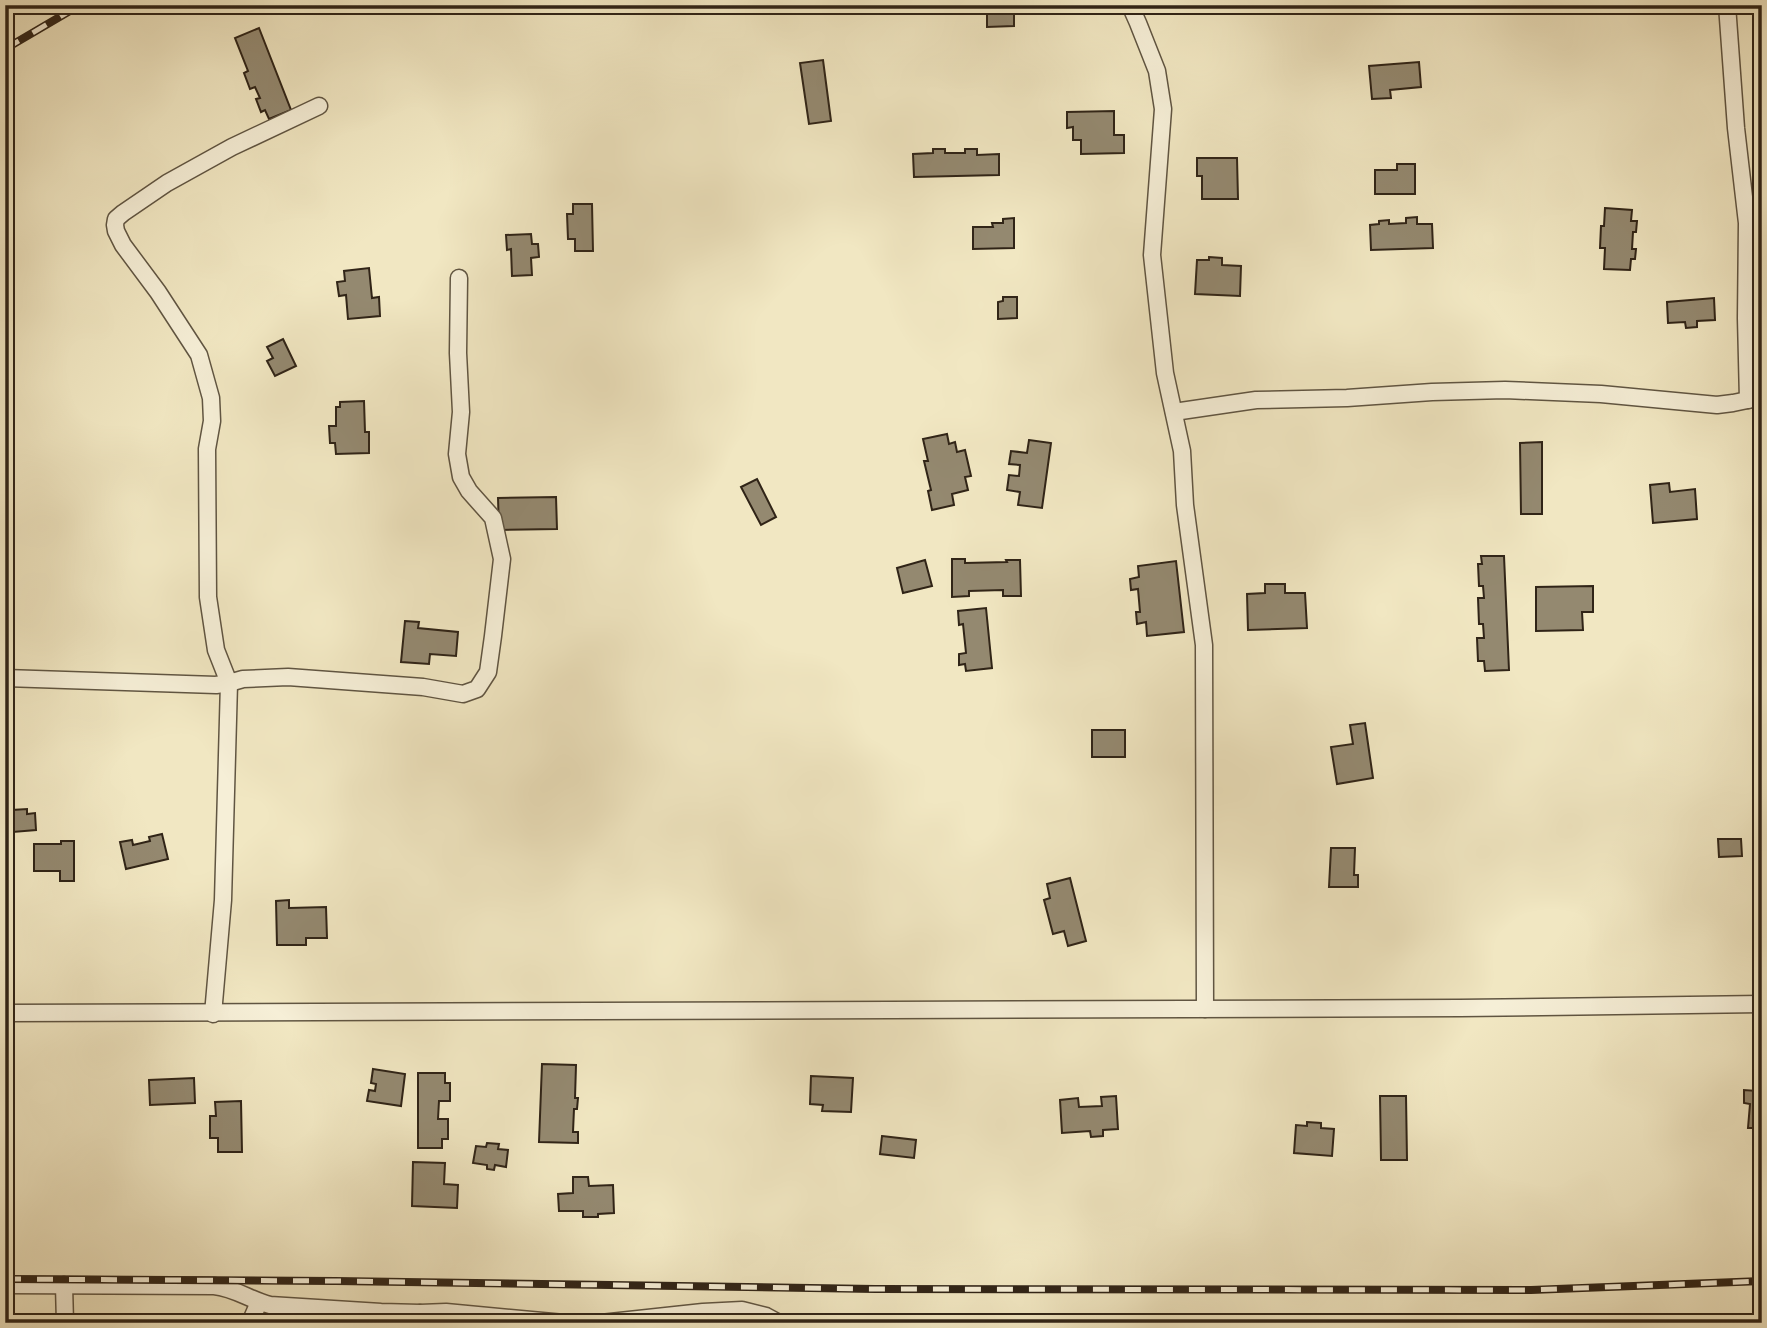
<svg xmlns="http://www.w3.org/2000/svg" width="1767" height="1328" viewBox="0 0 1767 1328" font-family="'Libre Bodoni',serif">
	<rect width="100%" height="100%" fill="#f1e7c2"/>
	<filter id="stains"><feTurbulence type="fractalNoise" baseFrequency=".00286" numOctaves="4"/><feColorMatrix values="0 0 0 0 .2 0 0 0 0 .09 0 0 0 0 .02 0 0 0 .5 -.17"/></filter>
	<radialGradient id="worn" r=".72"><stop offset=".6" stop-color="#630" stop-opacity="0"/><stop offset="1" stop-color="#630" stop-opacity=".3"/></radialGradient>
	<g fill="#948970" stroke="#302417" stroke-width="2">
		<polygon points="991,5 1014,5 1014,26 987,27 987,6"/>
		<polygon points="259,28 291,110 269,119 265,110 261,112 256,99 260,98 255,87 250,89 244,73 248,71 235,38"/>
		<polygon points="823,60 831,121 809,124 800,63"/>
		<polygon points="1419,62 1421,87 1390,90 1391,98 1372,99 1369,66"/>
		<polygon points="1114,111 1114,135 1124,135 1124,153 1081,154 1081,140 1073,140 1073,127 1067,128 1067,112"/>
		<polygon points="933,149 945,149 945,153 965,153 965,149 977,149 977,155 999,154 999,175 914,177 913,154 933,153"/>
		<polygon points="1197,158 1237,158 1238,199 1202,199 1202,176 1197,176"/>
		<polygon points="1397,164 1415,164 1415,194 1375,194 1375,170 1397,170"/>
		<polygon points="573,204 592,204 593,251 575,251 575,239 568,239 567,214 573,214"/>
		<polygon points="1605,208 1632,210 1631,221 1637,221 1636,232 1633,232 1632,249 1636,249 1635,259 1631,259 1630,270 1604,269 1605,248 1600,248 1601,226 1604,226"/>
		<polygon points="1417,217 1417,224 1432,224 1433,248 1371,250 1370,225 1379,224 1379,221 1389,220 1389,224 1406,223 1406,218"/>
		<polygon points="1014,218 1014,248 973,249 973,227 993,227 992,223 1003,223 1003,219"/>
		<polygon points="531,234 532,244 538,244 539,257 531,258 532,275 512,276 511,249 507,250 506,235"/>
		<polygon points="1209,257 1222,258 1222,265 1241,266 1240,296 1195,294 1197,260 1209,260"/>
		<polygon points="369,268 372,298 379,297 380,316 348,319 346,295 339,296 337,282 345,281 344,271"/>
		<polygon points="1003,297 1017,297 1017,318 998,319 998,302 1003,301"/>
		<polygon points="1714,298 1715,320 1697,321 1697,327 1686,328 1685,322 1668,323 1667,302"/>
		<polygon points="283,339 296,366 275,376 267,361 273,358 267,347"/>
		<polygon points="364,401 365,432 369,432 369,453 336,454 335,443 330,443 329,426 336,426 336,407 340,407 340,402"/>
		<polygon points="947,434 949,444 955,442 957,452 965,450 971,476 965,477 968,490 952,494 954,505 932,510 928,491 931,490 924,461 928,461 923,439"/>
		<polygon points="1029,440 1051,443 1042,508 1018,505 1020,492 1007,490 1009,475 1019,476 1020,465 1009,464 1011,451 1027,453"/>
		<polygon points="1542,442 1542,514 1521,514 1520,443"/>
		<polygon points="757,479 776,517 761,525 741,487"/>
		<polygon points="1669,483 1670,492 1695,489 1697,519 1653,523 1650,485"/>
		<polygon points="556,497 557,529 499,530 498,498"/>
		<polygon points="1481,556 1504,556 1509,670 1485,671 1484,661 1478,661 1477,638 1484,638 1483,624 1479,624 1478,598 1484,598 1483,586 1479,586 1478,564 1482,564"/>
		<polygon points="952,559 965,559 965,563 1007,562 1006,560 1020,560 1021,596 1003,596 1003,590 969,591 969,596 952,597"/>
		<polygon points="925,560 932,586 903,593 897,568"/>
		<polygon points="1176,561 1184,632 1147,636 1146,622 1137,624 1136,612 1140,612 1138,589 1131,590 1130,579 1139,577 1138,566"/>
		<polygon points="1265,584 1285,584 1285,593 1305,593 1307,628 1248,630 1247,594 1265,593"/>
		<polygon points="1593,586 1593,612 1582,612 1583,630 1536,631 1536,587"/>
		<polygon points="986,608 992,668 966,671 965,664 959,665 959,654 966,653 963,624 959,625 958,611"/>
		<polygon points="405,621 419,622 418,628 458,632 456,656 430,654 429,664 401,662"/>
		<polygon points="1365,723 1373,778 1337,784 1331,747 1353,744 1350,725"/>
		<rect x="1092" y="730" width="33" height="27"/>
		<polygon points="27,809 27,814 35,813 36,830 13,832 12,810"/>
		<polygon points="162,834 168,859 126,869 120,842 132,840 133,845 150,841 149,837"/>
		<polygon points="1718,839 1741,839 1742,856 1719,857"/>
		<polygon points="61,841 74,841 74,881 60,881 60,871 34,871 34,844 61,844"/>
		<polygon points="1331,848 1355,848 1354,875 1358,875 1358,887 1329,887"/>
		<polygon points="1070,878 1086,941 1068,946 1064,931 1053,934 1044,900 1050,898 1047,884"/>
		<polygon points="289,900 289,908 326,907 327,938 306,938 306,945 277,945 276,901"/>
		<polygon points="542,1064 576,1065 575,1098 578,1098 577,1109 574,1109 573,1132 578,1132 578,1143 539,1142"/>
		<polygon points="373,1069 405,1074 401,1106 367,1101 369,1090 375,1091 376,1084 371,1083"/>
		<polygon points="418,1073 445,1073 445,1083 450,1083 450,1101 439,1101 438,1119 448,1119 448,1139 442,1139 442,1148 418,1148"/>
		<polygon points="811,1076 853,1078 851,1112 822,1111 823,1105 810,1104"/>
		<polygon points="194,1078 195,1103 150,1105 149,1080"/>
		<polygon points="1758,1084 1762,1085 1762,1128 1748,1128 1750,1104 1744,1103 1744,1090 1757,1091"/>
		<polygon points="1116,1096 1118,1129 1103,1130 1103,1136 1091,1137 1090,1131 1062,1133 1060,1100 1078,1098 1079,1107 1102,1106 1101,1097"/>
		<polygon points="1380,1096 1406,1096 1407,1160 1381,1160"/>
		<polygon points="241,1101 242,1152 218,1152 218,1138 210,1138 210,1116 216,1116 215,1102"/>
		<polygon points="1307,1122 1321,1123 1321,1128 1334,1129 1332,1156 1294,1153 1296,1125 1307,1126"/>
		<polygon points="882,1136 916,1140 914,1158 880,1154"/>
		<polygon points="487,1143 499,1144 498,1149 508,1150 506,1167 495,1165 494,1170 487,1169 487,1165 473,1163 476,1146 486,1147"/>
		<polygon points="413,1162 445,1163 444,1184 458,1185 457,1208 412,1206"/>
		<polygon points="573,1177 588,1177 589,1186 613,1185 614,1213 598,1214 598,1217 583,1217 583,1211 559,1211 558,1194 573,1193"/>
	</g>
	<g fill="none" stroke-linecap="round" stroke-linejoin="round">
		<defs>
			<g id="minor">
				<polyline points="1130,5 1138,23 1157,71 1163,109 1152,255 1165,373 1182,451 1185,505 1204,645 1205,1009"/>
				<polyline points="1727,5 1736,128 1747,223 1746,318 1748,400"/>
				<polyline points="1174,412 1256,400 1347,398 1432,392 1505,390 1601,394 1717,405 1733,403 1762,397"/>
				<polyline points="5,678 216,685 229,683 243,679 288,677 423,687 463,694 477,689 488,672 493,636 502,559 493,518 469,491 461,477 457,454 461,412 458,353 459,278"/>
				<polyline points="5,1013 1460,1008 1762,1004"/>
				<polyline points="213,1014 223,900 229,683 216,650 208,597 207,449 212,421 211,398 199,355 158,292 123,245 116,231 115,225 116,219 123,213 167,183 232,147 319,106"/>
				<path d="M5 1285 214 1286C235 1288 250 1300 270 1305L381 1312 420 1313V1323"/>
				<polyline points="64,1285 65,1323"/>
				<polyline points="420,1313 446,1312 564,1323"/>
				<polyline points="250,1323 259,1302"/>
				<polyline points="601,1323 703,1312 742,1310 766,1316 779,1323"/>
			</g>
		</defs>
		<use href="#minor" stroke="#605542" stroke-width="19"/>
		<use href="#minor" stroke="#f6efd7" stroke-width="16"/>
		<defs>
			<g id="rail">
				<polyline points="5,49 80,5"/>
				<polyline points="5,1279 336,1281 875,1289 1531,1290 1762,1281"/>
			</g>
		</defs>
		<use href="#rail" stroke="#302417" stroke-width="8"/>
		<use href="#rail" stroke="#f6efd7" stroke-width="5" stroke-dasharray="16" stroke-linecap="butt"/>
	</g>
	<rect width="1767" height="1328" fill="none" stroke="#f1e7c2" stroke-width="28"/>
	<rect x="7" y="7" width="1753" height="1314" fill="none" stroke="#302417" stroke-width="3.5"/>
	<rect x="14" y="14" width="1739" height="1300" fill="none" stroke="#302417" stroke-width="2"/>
	<rect width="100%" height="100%" filter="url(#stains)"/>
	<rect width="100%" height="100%" fill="url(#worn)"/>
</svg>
